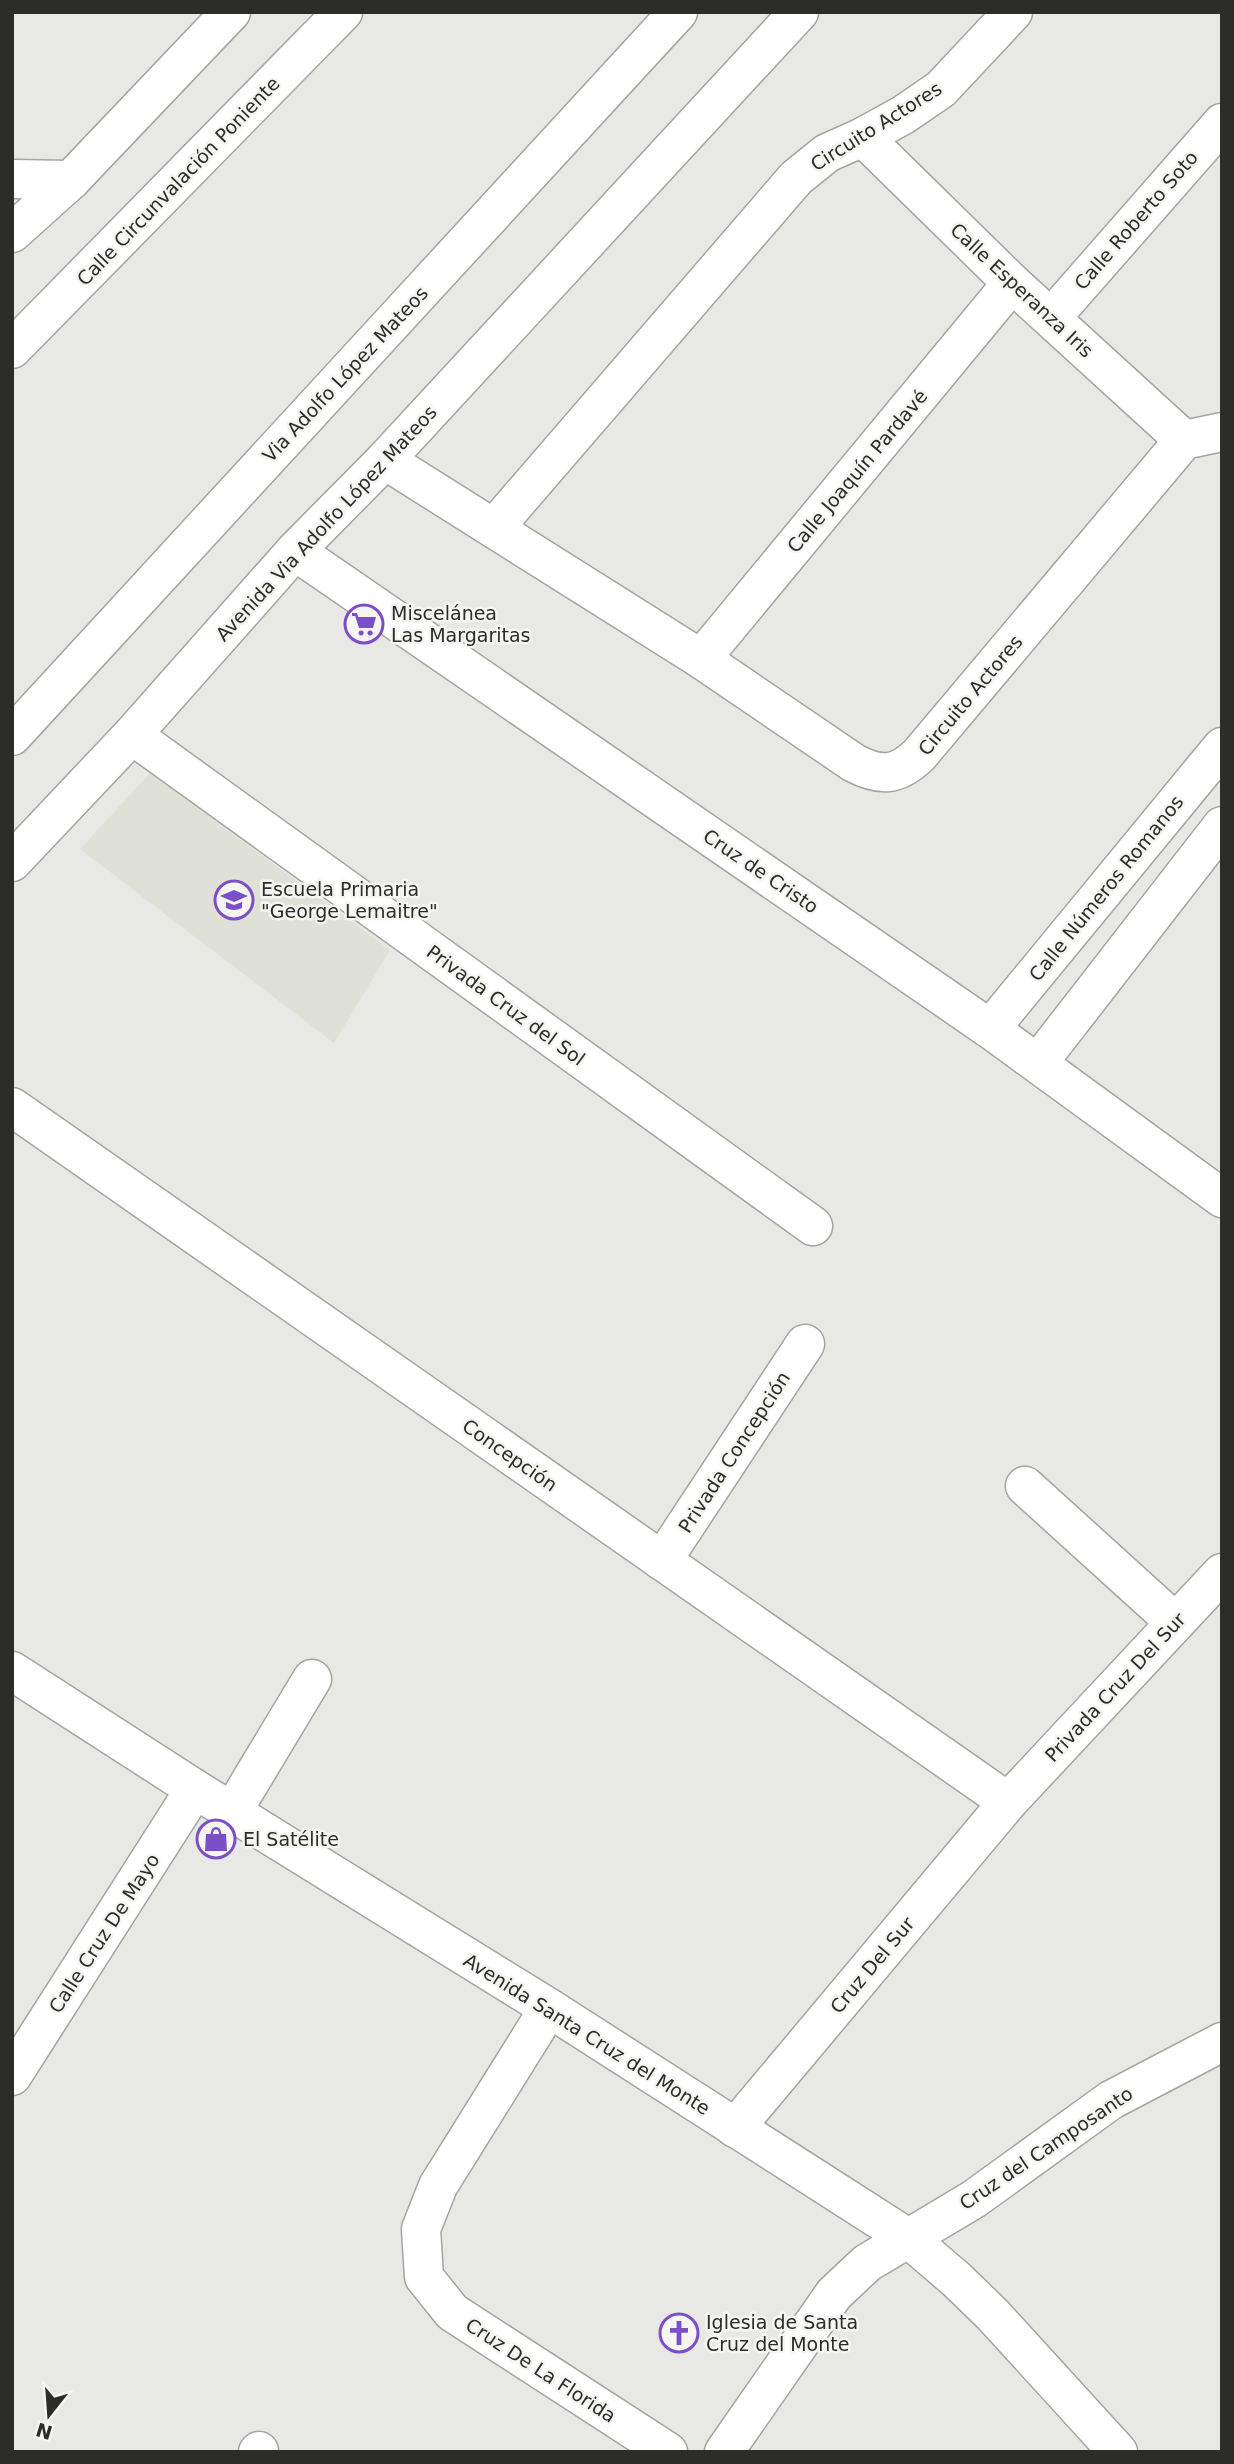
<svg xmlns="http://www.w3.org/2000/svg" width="1234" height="2464" viewBox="0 0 1234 2464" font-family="'DejaVu Sans',sans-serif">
	<rect width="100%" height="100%" fill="#e8e8e5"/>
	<polygon fill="#dfe1d6" points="150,773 390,950 334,1043 80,849"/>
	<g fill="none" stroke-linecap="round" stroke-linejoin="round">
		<defs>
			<g id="street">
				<polyline points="863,137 1012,283 1184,440"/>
				<polyline points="12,179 71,180"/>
				<polyline points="1051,318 1222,123"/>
				<path d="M385 460 701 659 854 763C881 777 897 776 919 755L1184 440 1222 432"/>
				<polyline points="494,528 796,178 827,153 863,137 903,115 941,89 1013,12"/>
				<polyline points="295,551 990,1029 1222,1198"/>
				<polyline points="701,659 1012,283"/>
				<polyline points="132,735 813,1226"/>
				<polyline points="990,1029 1222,747"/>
				<polyline points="1038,1063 1222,826"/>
				<polyline points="12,1107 1008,1802"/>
				<polyline points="1025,1486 1175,1622"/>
				<polyline points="662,1561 805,1344"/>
				<polyline points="232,1812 312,1679"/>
				<polyline points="549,2008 438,2186 421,2229 424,2277 452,2312 668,2452"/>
				<polyline points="12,2076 195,1789"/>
				<polyline points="735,2128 1008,1802 1222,1573"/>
				<polyline points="258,2452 259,2451"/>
				<polyline points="724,2452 834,2294 867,2263 974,2199 1111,2100 1222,2042"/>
			</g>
			<g id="secondary">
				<polyline points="12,233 71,180 231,12"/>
				<polyline points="12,349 343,12"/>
				<polyline points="12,736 678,12"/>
				<polyline points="12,862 132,735 295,551 385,460 799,12"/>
				<polyline points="12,1671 195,1789 549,2008 908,2238 957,2280 993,2315 1118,2452"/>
			</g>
		</defs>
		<use href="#street" stroke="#a4a4a1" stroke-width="41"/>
		<use href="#secondary" stroke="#a4a4a1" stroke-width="41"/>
		<use href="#street" stroke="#fff" stroke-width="38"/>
		<use href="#secondary" stroke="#fff" stroke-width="38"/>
	</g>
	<defs>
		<symbol id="supermarket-ring" viewBox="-11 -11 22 22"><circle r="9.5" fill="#f5f6f2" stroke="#7b4fc8" stroke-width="1.5"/><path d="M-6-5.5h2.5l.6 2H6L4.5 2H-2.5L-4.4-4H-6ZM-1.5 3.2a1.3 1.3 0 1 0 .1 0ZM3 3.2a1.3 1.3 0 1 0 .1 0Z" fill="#7b4fc8"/></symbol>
		<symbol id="school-ring" viewBox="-11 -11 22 22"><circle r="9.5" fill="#f5f6f2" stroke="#7b4fc8" stroke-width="1.5"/><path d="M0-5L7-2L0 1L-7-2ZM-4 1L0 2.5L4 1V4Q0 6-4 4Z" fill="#7b4fc8"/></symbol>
		<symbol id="shop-ring" viewBox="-11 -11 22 22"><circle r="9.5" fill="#f5f6f2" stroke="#7b4fc8" stroke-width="1.5"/><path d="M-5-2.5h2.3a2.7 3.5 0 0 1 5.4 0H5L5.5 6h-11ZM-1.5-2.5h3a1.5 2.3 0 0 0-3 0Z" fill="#7b4fc8"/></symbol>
		<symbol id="church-ring" viewBox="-11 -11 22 22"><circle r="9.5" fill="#f5f6f2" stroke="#7b4fc8" stroke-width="1.5"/><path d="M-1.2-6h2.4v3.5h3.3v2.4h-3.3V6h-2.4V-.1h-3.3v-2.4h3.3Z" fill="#7b4fc8"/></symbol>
	</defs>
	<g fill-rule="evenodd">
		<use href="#supermarket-ring" x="342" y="602" width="44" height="44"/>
		<use href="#school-ring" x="212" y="878" width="44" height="44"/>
		<use href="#shop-ring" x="194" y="1817" width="44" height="44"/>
		<use href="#church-ring" x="657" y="2311" width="44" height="44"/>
	</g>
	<g text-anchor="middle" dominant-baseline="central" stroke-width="5" stroke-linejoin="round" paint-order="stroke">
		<g font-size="19" fill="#2c2d2b" stroke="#f5f6f2">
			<text transform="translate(876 126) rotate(-32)">Circuito Actores</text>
			<text transform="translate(178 181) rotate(-46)">Calle Circunvalación Poniente</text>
			<text transform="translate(1136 220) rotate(-49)">Calle Roberto Soto</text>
			<text transform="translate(1022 290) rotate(43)">Calle Esperanza Iris</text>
			<text transform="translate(345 374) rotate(-47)">Via Adolfo López Mateos</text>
			<text transform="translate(857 471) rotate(-50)">Calle Joaquín Pardavé</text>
			<text transform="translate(326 523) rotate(-47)">Avenida Via Adolfo López Mateos</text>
			<text transform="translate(970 695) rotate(-50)">Circuito Actores</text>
			<text transform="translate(761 871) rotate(34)">Cruz de Cristo</text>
			<text transform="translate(1106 888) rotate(-51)">Calle Números Romanos</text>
			<text transform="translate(506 1005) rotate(36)">Privada Cruz del Sol</text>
			<text transform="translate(734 1452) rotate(-57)">Privada Concepción</text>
			<text transform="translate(510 1455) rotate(35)">Concepción</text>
			<text transform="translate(1115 1687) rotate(-47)">Privada Cruz Del Sur</text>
			<text transform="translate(104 1933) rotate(-57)">Calle Cruz De Mayo</text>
			<text transform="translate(872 1965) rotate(-50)">Cruz Del Sur</text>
			<text transform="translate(587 2034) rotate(32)">Avenida Santa Cruz del Monte</text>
			<text transform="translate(1046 2148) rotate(-34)">Cruz del Camposanto</text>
			<text transform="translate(541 2370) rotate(33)">Cruz De La Florida</text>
		</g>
		<g font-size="19" fill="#2c2d2b" stroke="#f5f6f2" text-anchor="start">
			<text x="391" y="613">Miscelánea<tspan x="391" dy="22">Las Margaritas</tspan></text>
			<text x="261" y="889">Escuela Primaria<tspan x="261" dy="22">"George Lemaitre"</tspan></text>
			<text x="243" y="1839">El Satélite</text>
			<text x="706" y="2322">Iglesia de Santa<tspan x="706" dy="22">Cruz del Monte</tspan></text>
		</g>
	</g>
	<rect width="1234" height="2464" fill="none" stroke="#2c2d2b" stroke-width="28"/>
	<g transform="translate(49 2415) rotate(197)" stroke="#f5f6f2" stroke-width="5" paint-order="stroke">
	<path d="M0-5L12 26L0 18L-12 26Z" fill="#2c2d2b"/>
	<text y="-10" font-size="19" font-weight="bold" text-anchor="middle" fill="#2c2d2b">N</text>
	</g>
</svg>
